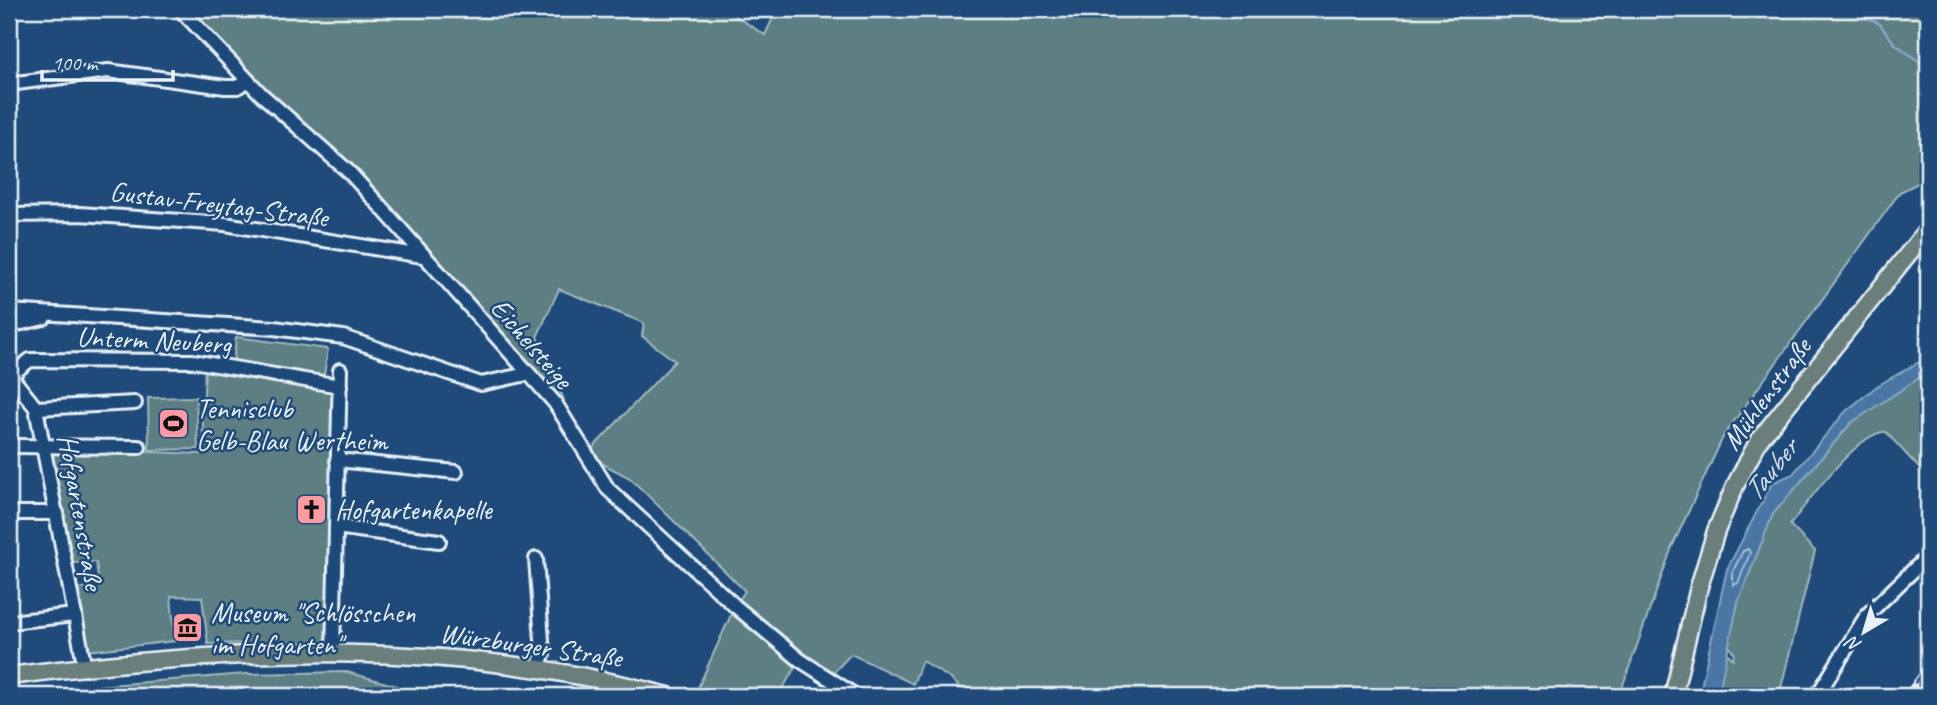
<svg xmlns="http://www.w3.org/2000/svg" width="1937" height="705" viewBox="0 0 1937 705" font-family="Caveat,sans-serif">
	<rect width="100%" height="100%" fill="#1f4a7a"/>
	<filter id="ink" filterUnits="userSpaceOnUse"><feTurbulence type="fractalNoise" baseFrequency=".0143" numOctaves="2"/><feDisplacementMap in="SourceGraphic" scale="14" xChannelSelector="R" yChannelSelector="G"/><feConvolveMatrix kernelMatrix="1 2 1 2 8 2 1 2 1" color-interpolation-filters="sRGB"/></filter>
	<g filter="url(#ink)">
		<g fill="#5d7e83" stroke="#a2b8be" stroke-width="2">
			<polygon points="170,9 725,9 765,35 777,9 1444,9 1456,16 1466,9 1549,9 1554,14 1559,9 1928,9 1928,178 1900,192 1724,435 1672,547 1619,696 969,696 951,679 922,661 913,684 851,654 835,671 815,670 800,660 778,696 712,696 696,692 735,606 745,591 630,478 586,455 675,361 642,336 644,323 559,289 537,337 564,400 555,403 382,208 250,93 195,31"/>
			<polygon points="236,337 328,349 324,375 233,364"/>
			<polygon points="205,363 340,386 329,642 208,644 202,597 171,596 175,641 87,651 74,589 99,586 96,562 72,563 48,448 202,454"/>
			<path d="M1928 372V464L1919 468 1886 432C1860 429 1806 504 1790 525L1815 551 1779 696H1718L1726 652 1733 659 1734 653 1728 645 1738 602 1773 514 1851 423Z"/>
			<polygon points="196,397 198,449 149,450 148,398"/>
			<polygon points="347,672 397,686 396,696 100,696 98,686 245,674"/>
		</g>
		<polygon fill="#4876a4" stroke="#88a7c6" stroke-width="2" points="1928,357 1928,372 1851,423 1773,514 1738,602 1718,696 1699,696 1727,569 1772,483 1793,474 1846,411 1877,386"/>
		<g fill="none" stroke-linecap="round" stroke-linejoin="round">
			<polygon stroke="#a8c0d6" stroke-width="2" points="1748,549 1750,553 1738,583 1733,585 1733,571 1743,551"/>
			<polyline stroke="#88a7c6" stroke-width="2.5" points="1850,9 1880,24 1894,43 1928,68"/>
			<defs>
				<g id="minor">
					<polyline points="180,9 261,94 349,172 382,208 555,403 608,489 735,606 800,660 856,696"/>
					<polyline points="9,84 108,71 225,87 237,87 247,81"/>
					<polyline points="9,215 80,214 225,224 423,256"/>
					<polyline points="9,311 274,328 343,337 481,384 527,374"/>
					<polyline points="9,326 44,318"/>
					<polyline points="9,374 36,408 85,669"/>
					<polyline points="12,374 30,360 193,361 340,386"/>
					<polyline points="36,408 135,403"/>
					<polyline points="9,446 139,447"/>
					<polyline points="337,460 456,472"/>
					<polyline points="9,513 57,513"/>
					<polyline points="336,527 439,541"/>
					<polyline points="536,559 543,654 538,669"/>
					<polyline points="9,622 75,615"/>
					<polyline points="333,652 340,370"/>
					<polyline points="1817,696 1867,615 1928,556"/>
					<polyline points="1920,696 1928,681"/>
				</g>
				<g id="major">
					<path d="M9 676C230 648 450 637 668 696"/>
					<polyline points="1673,696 1699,587 1716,531 1735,486 1759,440 1928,229"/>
				</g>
			</defs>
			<use href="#minor" stroke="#e8f1f8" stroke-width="18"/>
			<use href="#major" stroke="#e8f1f8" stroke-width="21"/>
			<use href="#minor" stroke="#1f4a7a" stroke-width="12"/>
			<use href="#major" stroke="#6b7f7c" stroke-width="16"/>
			<defs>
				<polyline id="rail" points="1905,696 1928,665"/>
			</defs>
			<use href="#rail" stroke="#e8f1f8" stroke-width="5"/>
			<use href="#rail" stroke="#1f4a7a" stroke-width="2.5" stroke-dasharray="8" stroke-linecap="butt"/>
		</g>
	</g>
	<defs>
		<symbol id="stadium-square" viewBox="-11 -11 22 22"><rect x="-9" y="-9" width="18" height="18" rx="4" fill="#ff9aa2" stroke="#1f4a7a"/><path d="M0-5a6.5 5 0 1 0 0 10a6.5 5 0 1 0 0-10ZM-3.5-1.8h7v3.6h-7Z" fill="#111"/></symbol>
		<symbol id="church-square" viewBox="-11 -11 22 22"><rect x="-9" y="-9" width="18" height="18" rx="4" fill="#ff9aa2" stroke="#1f4a7a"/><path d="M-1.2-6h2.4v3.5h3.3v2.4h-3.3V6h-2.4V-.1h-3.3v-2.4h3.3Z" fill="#111"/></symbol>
		<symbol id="museum-square" viewBox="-11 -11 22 22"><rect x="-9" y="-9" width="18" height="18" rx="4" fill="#ff9aa2" stroke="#1f4a7a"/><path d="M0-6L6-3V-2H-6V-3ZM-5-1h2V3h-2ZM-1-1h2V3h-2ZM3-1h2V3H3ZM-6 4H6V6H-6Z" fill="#111"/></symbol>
	</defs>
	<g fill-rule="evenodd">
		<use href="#stadium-square" x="156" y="406" width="35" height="35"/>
		<use href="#church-square" x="294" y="492" width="35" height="35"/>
		<use href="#museum-square" x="170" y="610" width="35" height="35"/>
	</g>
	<g text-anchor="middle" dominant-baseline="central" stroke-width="5" stroke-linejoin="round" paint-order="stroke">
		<g font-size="28" fill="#e8f1f8" stroke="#1f4a7a">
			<text transform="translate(219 204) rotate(7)">Gustav-Freytag-Straße</text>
			<text transform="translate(154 340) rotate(3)">Unterm Neuberg</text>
			<text transform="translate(532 343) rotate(49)">Eichelsteige</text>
			<text transform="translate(1766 394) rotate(-54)">Mühlenstraße</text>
			<text transform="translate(81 512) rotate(80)">Hofgartenstraße</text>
			<text transform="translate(531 645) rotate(8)">Würzburger Straße</text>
		</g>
		<g font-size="28" fill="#e8f1f8" stroke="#1f4a7a" text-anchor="start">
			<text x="196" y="408">Tennisclub<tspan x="196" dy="32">Gelb-Blau Wertheim</tspan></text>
			<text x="335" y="509">Hofgartenkapelle</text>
			<text x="211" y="612">Museum "Schlösschen<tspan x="211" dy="32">im Hofgarten"</tspan></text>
		</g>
		<g font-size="30" font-style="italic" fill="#d0dfeb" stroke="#1f4a7a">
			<text transform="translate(1770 470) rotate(-52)">Tauber</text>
		</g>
	</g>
	<rect width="1937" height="705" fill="none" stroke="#1f4a7a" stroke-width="35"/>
	<rect x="18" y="18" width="1902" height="670" fill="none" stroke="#e8f1f8" stroke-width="2.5" filter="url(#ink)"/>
	<g transform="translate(1864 632) rotate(218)" stroke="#1f4a7a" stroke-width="5" paint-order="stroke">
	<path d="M0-5L12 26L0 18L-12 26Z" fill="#e8f1f8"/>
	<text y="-10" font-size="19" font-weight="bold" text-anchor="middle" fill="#e8f1f8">N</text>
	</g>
	<path d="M42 70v10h131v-10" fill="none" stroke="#e8f1f8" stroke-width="3.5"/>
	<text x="52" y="70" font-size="21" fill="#e8f1f8" stroke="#1f4a7a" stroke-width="5" paint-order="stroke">100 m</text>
</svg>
